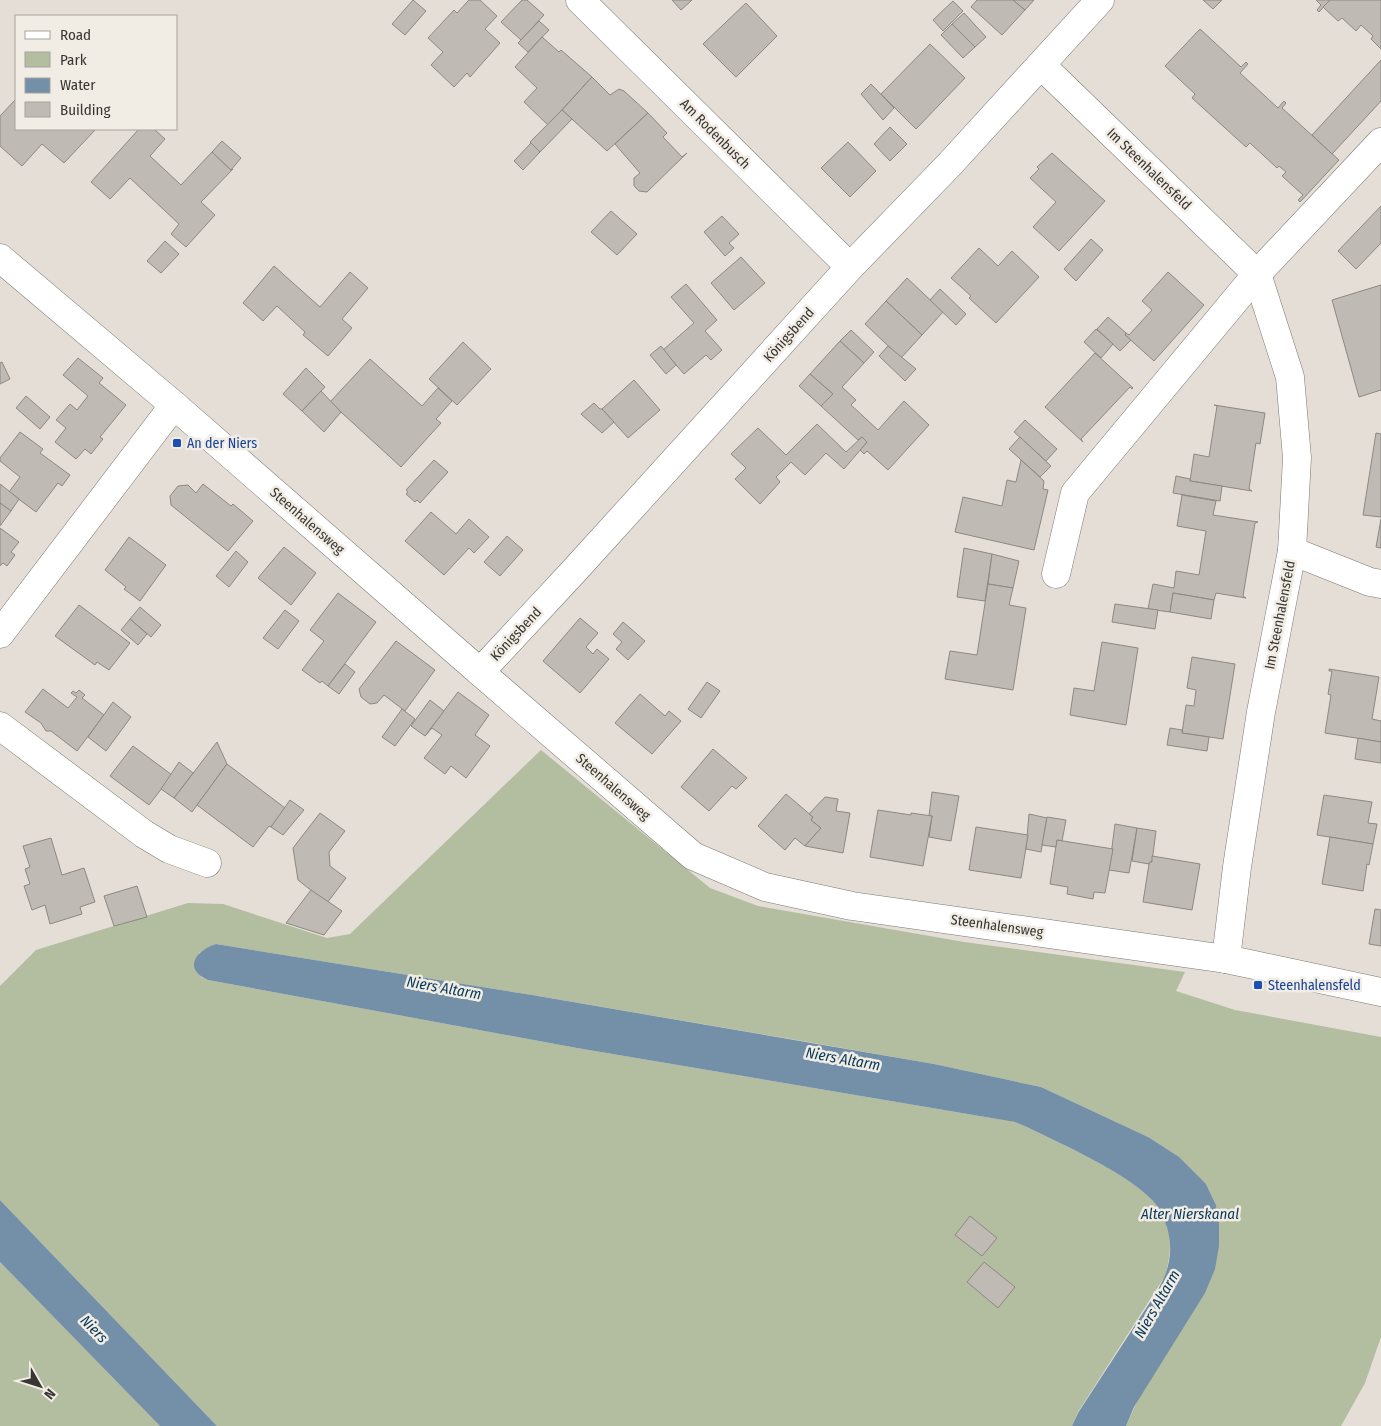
<svg xmlns="http://www.w3.org/2000/svg" width="1381" height="1426" viewBox="0 0 1381 1426" font-family="'Fira Sans Condensed',sans-serif">
	<rect width="100%" height="100%" fill="#e4ded7"/>
	<g fill="#b3bda0">
		<path d="M541 750 710 888 758 906 964 942 1185 972 1176 991 1235 1010 1381 1037V1337L1365 1383 1341 1426H1126L1219 1223 1216 1205 1206 1184 1148 1137 1041 1087 934 1064 814 1043 532 995 216 944 199 953 201 977 208 980 577 1048 1015 1122 1027 1127C1061 1144 1145 1180 1162 1213 1173 1233 1171 1256 1165 1276L1078 1412 1072 1426H217L0 1200V986L36 950 188 903 223 904 327 938 350 934Z"/>
		<polygon points="0,1262 160,1426 0,1426"/>
	</g>
	<g fill="#748fa8">
		<path d="M216 944 532 995 934 1064 1041 1087 1148 1137 1179 1157 1206 1184 1216 1205 1219 1223V1246L1215 1269 1205 1293 1134 1407 1126 1426H1072L1078 1413 1156 1293C1169 1271 1174 1253 1167 1227 1165 1223 1164 1217 1162 1213 1145 1180 1061 1144 1027 1127L1015 1122 577 1048 208 980C183 969 195 951 216 944Z"/>
		<polygon points="0,1200 216,1425 217,1426 160,1426 0,1262"/>
	</g>
	<g fill="#bfbab3" stroke="#8d8881">
		<polygon points="413,0 426,11 405,35 392,24"/>
		<polygon points="469,0 480,0 497,16 485,29 500,43 470,77 467,73 454,87 431,65 443,52 428,38 454,10 457,13"/>
		<polygon points="522,0 527,0 544,15 521,40 501,22"/>
		<polygon points="672,0 692,0 681,10"/>
		<polygon points="977,0 1013,0 1025,10 1002,35 971,7"/>
		<polygon points="1013,0 1034,0 1025,10"/>
		<polygon points="1203,0 1222,0 1213,9"/>
		<polygon points="1316,0 1330,0 1319,12 1317,10 1321,5"/>
		<polygon points="1330,0 1381,0 1381,49 1371,39 1373,36 1361,25 1356,31 1342,18 1338,21 1323,7"/>
		<polygon points="953,1 963,11 943,31 933,20"/>
		<polygon points="746,3 777,36 736,77 703,44"/>
		<polygon points="964,13 986,37 975,47 952,24"/>
		<polygon points="539,21 549,30 528,52 518,43"/>
		<polygon points="952,24 975,47 963,58 941,35"/>
		<polygon points="1200,29 1241,67 1246,62 1248,64 1240,73 1278,108 1284,101 1286,103 1282,108 1339,160 1300,202 1298,200 1303,195 1282,176 1286,172 1279,166 1277,168 1250,143 1246,147 1192,98 1195,94 1165,66"/>
		<polygon points="542,37 559,52 561,50 592,77 548,125 524,102 537,88 515,67"/>
		<polygon points="930,44 965,78 916,129 881,94"/>
		<polygon points="1381,60 1381,101 1332,154 1312,135"/>
		<polygon points="592,77 610,95 619,89 624,91 648,113 607,151 562,110"/>
		<polygon points="871,84 894,108 883,120 861,94"/>
		<polygon points="16,99 16,129 96,129 64,163 42,144 22,166 0,146 0,116"/>
		<polygon points="562,110 572,119 540,152 530,142"/>
		<polygon points="648,113 667,133 663,137 682,157 687,153 647,192 639,191 634,186 634,178 640,173 615,144"/>
		<polygon points="890,127 907,144 890,161 874,144"/>
		<polygon points="139,129 154,129 165,139 150,156 181,185 212,152 231,170 233,169 201,202 215,215 186,247 171,234 179,224 130,178 110,199 91,182"/>
		<polygon points="222,141 241,158 231,170 212,152"/>
		<polygon points="848,142 876,171 850,197 821,168"/>
		<polygon points="531,143 540,152 523,170 514,161"/>
		<polygon points="1052,153 1105,201 1059,251 1033,227 1056,202 1030,178 1039,169 1037,167"/>
		<polygon points="1381,206 1381,243 1356,269 1338,251"/>
		<polygon points="611,211 637,234 617,255 591,232"/>
		<polygon points="722,216 739,234 729,243 734,248 725,256 704,232"/>
		<polygon points="1091,239 1103,250 1076,281 1064,269"/>
		<polygon points="165,241 179,254 161,273 147,261"/>
		<polygon points="979,248 998,266 1012,251 1039,277 996,323 969,298 971,296 951,278"/>
		<polygon points="741,257 765,283 734,310 711,283"/>
		<polygon points="274,266 320,307 350,272 368,288 342,319 352,328 328,356 303,335 305,332 277,306 263,321 243,303"/>
		<polygon points="1168,272 1204,305 1154,361 1125,335 1126,333 1129,335 1152,310 1142,301"/>
		<polygon points="907,278 943,312 922,335 886,301"/>
		<polygon points="686,284 717,320 705,331 722,350 711,360 706,355 684,374 663,350 694,323 671,297"/>
		<polygon points="1381,285 1381,390 1359,397 1332,300"/>
		<polygon points="940,289 966,314 956,325 930,300"/>
		<polygon points="886,301 922,335 901,358 865,324"/>
		<polygon points="1108,317 1126,333 1125,335 1131,340 1120,351 1097,329"/>
		<polygon points="1096,329 1113,344 1101,358 1084,342"/>
		<polygon points="851,330 874,352 864,363 840,341"/>
		<polygon points="840,341 864,363 842,387 856,400 851,405 878,430 904,401 929,425 888,470 867,451 864,454 860,450 867,442 862,437 858,440 821,406 833,394 810,374"/>
		<polygon points="463,342 491,369 457,405 429,379"/>
		<polygon points="661,346 676,365 666,374 650,355"/>
		<polygon points="888,346 916,369 905,381 879,356"/>
		<polygon points="1095,353 1133,388 1132,389 1130,387 1081,439 1083,442 1045,407"/>
		<polygon points="78,358 103,378 99,383 126,405 100,437 103,439 91,454 85,449 76,459 55,442 66,428 56,420 70,404 77,410 88,396 63,375"/>
		<polygon points="370,359 422,406 438,388 452,401 436,419 441,423 401,467 330,402"/>
		<polygon points="2,362 10,379 0,384 0,363"/>
		<polygon points="306,368 325,387 302,411 283,394"/>
		<polygon points="810,374 833,394 821,406 799,386"/>
		<polygon points="634,380 660,410 628,438 602,409"/>
		<polygon points="321,391 341,412 324,432 302,411"/>
		<polygon points="26,396 50,417 40,429 16,408"/>
		<polygon points="594,403 600,409 602,409 614,422 602,433 581,414"/>
		<polygon points="1214,405 1265,413 1260,444 1256,443 1249,489 1252,491 1190,481 1194,454 1209,457 1217,406"/>
		<polygon points="1025,420 1057,449 1046,461 1014,432"/>
		<polygon points="817,424 846,452 862,437 867,442 844,469 826,453 805,475 791,462 776,477 780,482 760,504 735,479 746,468 731,454 758,428 786,455"/>
		<polygon points="20,432 43,449 40,453 70,475 62,486 58,483 36,512 9,492 20,477 0,461 0,458"/>
		<polygon points="1376,433 1381,434 1381,517 1363,515"/>
		<polygon points="1020,437 1051,466 1040,477 1009,449"/>
		<polygon points="434,460 448,472 420,503 417,500 415,502 406,494 408,492 406,490"/>
		<polygon points="1021,460 1044,481 1043,489 1048,490 1034,550 955,532 963,497 1002,506 1007,480 1016,482"/>
		<polygon points="1176,476 1190,479 1190,481 1222,486 1220,501 1173,493"/>
		<polygon points="0,484 19,499 11,511 0,503"/>
		<polygon points="203,484 231,506 233,504 253,521 228,551 171,505 170,496 178,486 188,485 196,493"/>
		<polygon points="1182,495 1216,501 1213,515 1258,522 1255,523 1243,596 1246,598 1216,593 1214,600 1173,593 1170,612 1148,609 1153,584 1174,588 1176,571 1199,575 1206,531 1177,526"/>
		<polygon points="0,503 11,511 0,526"/>
		<polygon points="431,512 456,534 469,519 489,537 474,553 469,548 444,575 405,541"/>
		<polygon points="1381,519 1381,548 1376,547"/>
		<polygon points="0,528 19,542 11,552 15,555 7,566 3,563 0,566"/>
		<polygon points="507,536 523,550 500,576 484,562"/>
		<polygon points="129,537 166,565 140,601 124,589 126,587 105,570"/>
		<polygon points="284,547 316,573 291,605 258,578"/>
		<polygon points="964,548 992,554 985,601 957,597"/>
		<polygon points="236,551 248,562 229,587 216,576"/>
		<polygon points="992,554 1019,561 1013,588 988,584"/>
		<polygon points="988,584 1013,588 1009,605 1026,608 1013,690 945,679 950,651 977,655"/>
		<polygon points="338,593 376,622 328,686 322,681 320,683 302,670 324,641 310,630"/>
		<polygon points="1173,593 1214,600 1211,619 1170,612"/>
		<polygon points="1115,604 1158,610 1155,629 1112,622"/>
		<polygon points="79,605 130,643 109,670 97,662 95,665 55,636"/>
		<polygon points="140,607 161,625 151,637 130,619"/>
		<polygon points="285,610 299,621 278,649 263,638"/>
		<polygon points="580,618 598,633 586,647 593,654 597,649 609,659 580,693 543,661"/>
		<polygon points="130,619 147,634 138,645 121,630"/>
		<polygon points="623,622 645,641 628,660 616,649 622,642 613,634"/>
		<polygon points="396,641 435,670 405,711 384,695 377,703 370,704 361,697 359,689"/>
		<polygon points="1102,642 1138,648 1126,725 1070,715 1074,688 1094,691"/>
		<polygon points="1192,657 1235,664 1223,739 1182,733 1186,705 1194,706 1196,690 1187,688"/>
		<polygon points="345,664 355,672 339,694 328,686"/>
		<polygon points="1329,669 1379,677 1372,719 1381,721 1381,742 1325,733 1331,695 1328,694 1332,671 1329,671"/>
		<polygon points="707,682 720,691 701,718 688,709"/>
		<polygon points="43,689 68,708 77,697 71,693 73,691 76,693 79,690 85,695 82,698 104,715 77,751 51,731 46,731 41,723 25,712"/>
		<polygon points="458,692 489,715 475,735 490,746 466,778 451,766 445,774 424,758 442,735 432,728 425,736"/>
		<polygon points="640,694 665,716 669,711 681,721 652,754 615,723"/>
		<polygon points="430,700 444,711 425,736 411,726"/>
		<polygon points="113,702 131,717 106,751 88,737"/>
		<polygon points="402,709 415,719 395,746 382,737"/>
		<polygon points="1170,728 1182,730 1182,733 1209,737 1207,751 1167,745"/>
		<polygon points="1358,738 1381,742 1381,763 1355,759"/>
		<polygon points="217,742 227,764 192,812 174,798"/>
		<polygon points="133,746 172,775 149,805 110,776"/>
		<polygon points="713,749 747,778 736,789 732,786 709,811 681,787"/>
		<polygon points="179,762 193,773 174,798 161,789"/>
		<polygon points="227,764 285,808 271,827 269,826 253,847 197,805"/>
		<polygon points="932,792 959,796 951,841 929,837 932,816 929,816"/>
		<polygon points="786,794 813,817 811,820 821,828 805,846 795,838 785,850 758,826"/>
		<polygon points="1324,795 1372,802 1368,823 1377,824 1373,844 1317,835"/>
		<polygon points="825,797 838,799 836,811 850,813 843,853 805,846 821,828 811,820 813,817 809,814"/>
		<polygon points="290,800 304,810 283,835 271,827"/>
		<polygon points="878,810 911,815 911,813 932,816 923,866 870,857"/>
		<polygon points="320,813 345,831 329,852 330,866 346,878 327,903 298,880 293,848"/>
		<polygon points="1029,814 1047,818 1041,852 1026,849"/>
		<polygon points="1047,817 1066,820 1062,841 1057,840 1056,847 1042,845"/>
		<polygon points="1115,824 1137,828 1129,873 1109,870"/>
		<polygon points="976,827 1028,835 1021,878 969,870"/>
		<polygon points="1137,828 1156,831 1152,862 1150,862 1149,864 1132,861"/>
		<polygon points="1330,837 1373,844 1369,865 1367,864 1363,891 1322,884"/>
		<polygon points="51,838 62,875 84,868 95,902 80,907 82,914 50,924 45,905 32,910 24,886 30,884 25,869 30,867 23,846"/>
		<polygon points="1057,840 1113,849 1105,893 1094,892 1093,899 1067,894 1068,887 1050,884"/>
		<polygon points="1152,856 1200,864 1192,910 1143,902 1149,864 1150,862 1152,862"/>
		<polygon points="137,886 147,917 114,926 104,896"/>
		<polygon points="311,890 342,911 324,935 286,923"/>
		<polygon points="1375,909 1381,910 1381,946 1369,944"/>
		<polygon points="970,1216 997,1238 982,1256 955,1235"/>
		<polygon points="984,1262 1015,1287 998,1308 967,1282"/>
	</g>
	<g fill="none" stroke-linecap="round" stroke-linejoin="round">
		<defs>
			<g id="street">
				<polyline points="580,0 850,267"/>
				<polyline points="1041,65 1257,274 1290,377 1297,458 1292,551 1261,712 1237,867 1226,959"/>
				<polyline points="0,258 174,405 480,672 693,856 765,887 852,906 1226,959 1381,992"/>
				<polyline points="1292,551 1370,582 1381,584"/>
				<polyline points="1056,574 1075,493 1257,274 1381,142"/>
				<polyline points="0,634 174,405"/>
				<polyline points="480,672 574,571 850,267 949,165 1100,0"/>
				<polyline points="0,726 144,834 169,849 207,863"/>
			</g>
		</defs>
		<use href="#street" stroke="#7c7770" stroke-width="29"/>
		<use href="#street" stroke="#fff" stroke-width="28"/>
	</g>
	<g fill="#1a4fb4" stroke="#f1ece4" stroke-width="2">
		<rect x="172" y="438" width="10" height="10" rx="2.5"/>
		<rect x="1253" y="980" width="10" height="10" rx="2.5"/>
	</g>
	<g text-anchor="middle" dominant-baseline="central" stroke-width="5" stroke-linejoin="round" paint-order="stroke">
		<g font-size="14" fill="#383633" stroke="#f1ece4">
			<text transform="translate(715 134) rotate(45)">Am Rodenbusch</text>
			<text transform="translate(1149 169) rotate(44)">Im Steenhalensfeld</text>
			<text transform="translate(789 335) rotate(-48)">Königsbend</text>
			<text transform="translate(307 521) rotate(41)">Steenhalensweg</text>
			<text transform="translate(1280 615) rotate(-79)">Im Steenhalensfeld</text>
			<text transform="translate(516 634) rotate(-47)">Königsbend</text>
			<text transform="translate(613 787) rotate(41)">Steenhalensweg</text>
			<text transform="translate(997 926) rotate(8)">Steenhalensweg</text>
		</g>
		<g font-size="14" fill="#164399" stroke="#f1ece4" text-anchor="start">
			<text x="187" y="443">An der Niers</text>
			<text x="1268" y="985">Steenhalensfeld</text>
		</g>
		<g font-size="15" font-style="italic" fill="#06385a" stroke="#f1ece4">
			<text transform="translate(444 988) rotate(10)">Niers Altarm</text>
			<text transform="translate(843 1059) rotate(10)">Niers Altarm</text>
			<text x="1190" y="1214">Alter Nierskanal</text>
			<text transform="translate(1157 1304) rotate(-60)">Niers Altarm</text>
			<text transform="translate(94 1329) rotate(46)">Niers</text>
		</g>
	</g>
	<rect x="15" y="15" width="162" height="115" fill="#f1ece4" stroke="#a7a39d"/>
	<rect x="25" y="31" width="25" height="8" fill="#ffffff" stroke="#a7a39d"/>
	<text x="60" y="40" font-size="15" fill="#383633">Road</text>
	<rect x="25" y="52" width="25" height="15" fill="#b3bda0" stroke="#a7a39d"/>
	<text x="60" y="65" font-size="15" fill="#383633">Park</text>
	<rect x="25" y="78" width="25" height="15" fill="#748fa8" stroke="#a7a39d"/>
	<text x="60" y="90" font-size="15" fill="#383633">Water</text>
	<rect x="25" y="102" width="25" height="15" fill="#bfbab3" stroke="#a7a39d"/>
	<text x="60" y="115" font-size="15" fill="#383633">Building</text>
	<g transform="translate(40 1386) rotate(129)" stroke="#f1ece4" stroke-width="4" paint-order="stroke">
	<path d="M0-4L9 19L0 12L-9 19Z" fill="#383633"/>
	<text y="-8" font-size="14" font-weight="bold" text-anchor="middle" fill="#383633">N</text>
	</g>
</svg>
